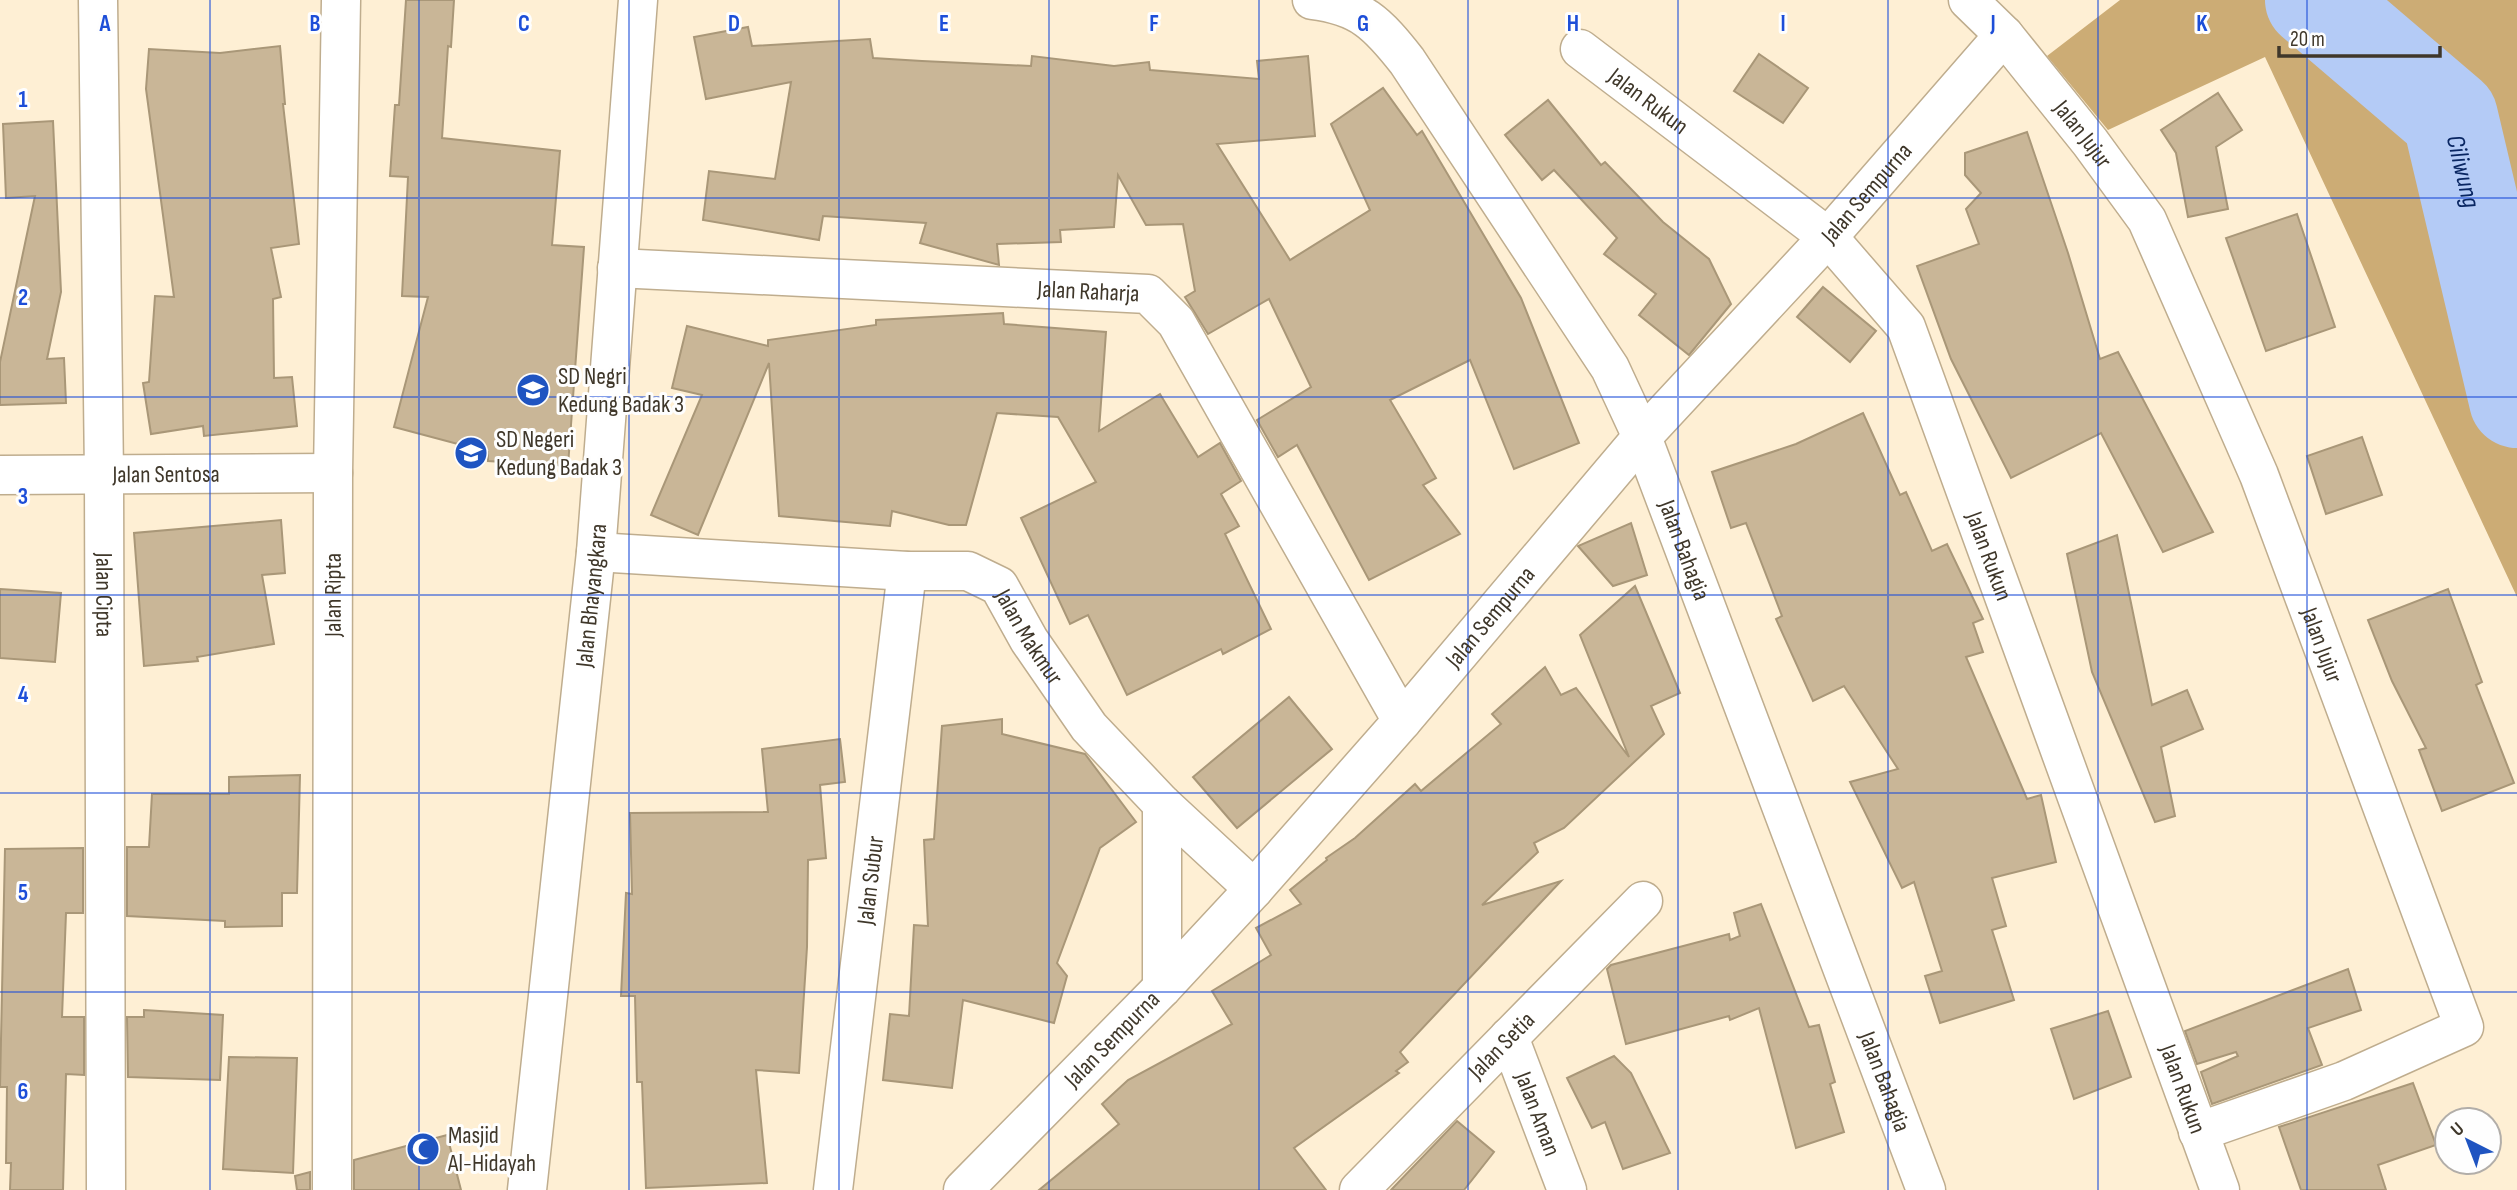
<svg xmlns="http://www.w3.org/2000/svg" width="2517" height="1190" viewBox="0 0 2517 1190" font-family="'Sofia Sans Condensed',sans-serif">
	<rect width="100%" height="100%" fill="#feefd4"/>
	<polygon fill="#ccac75" points="2120,0 2517,0 2517,597 2265,57 2108,130 2047,56"/>
	<g fill="none" stroke-linecap="round" stroke-linejoin="round">
		<path stroke="#b4cbf6" stroke-width="96" id="s1" d="M2313 0 2450 117 2517 400"/>
	</g>
	<g fill="#c9b697" stroke="#a99778" stroke-width="2">
		<polygon points="406,0 454,0 451,47 448,46 442,138 560,151 552,245 584,247 568,466 488,461 488,452 394,427 428,297 402,296 408,177 390,176 395,105 399,105"/>
		<polygon points="748,27 752,46 870,39 873,58 922,61 1031,66 1032,56 1114,66 1149,62 1150,70 1259,79 1257,61 1308,56 1315,136 1217,144 1290,260 1370,210 1331,124 1383,88 1417,135 1422,131 1521,298 1579,443 1514,469 1470,360 1390,400 1436,478 1423,485 1460,534 1369,580 1297,445 1278,457 1257,420 1311,387 1269,299 1208,334 1185,297 1195,291 1183,224 1146,225 1118,175 1114,227 1060,230 1061,242 997,244 999,265 920,243 926,223 823,216 819,240 703,220 709,171 775,179 791,82 706,99 694,37"/>
		<polygon points="280,46 285,104 283,104 299,244 271,248 281,297 273,299 274,378 292,377 297,426 204,436 203,426 151,434 143,383 149,382 155,296 174,297 146,89 149,49 220,53"/>
		<polygon points="1759,54 1808,88 1783,123 1734,91"/>
		<polygon points="2218,93 2242,130 2216,147 2228,209 2188,217 2176,153 2161,130"/>
		<polygon points="1548,100 1601,165 1605,162 1663,222 1709,259 1731,304 1689,355 1639,315 1656,294 1604,254 1617,238 1554,170 1542,180 1505,135"/>
		<polygon points="53,121 61,292 47,359 64,358 66,403 0,405 0,362 35,196 6,198 3,124"/>
		<polygon points="2027,132 2068,253 2100,359 2118,352 2213,532 2163,552 2101,433 2011,478 1951,359 1917,266 1979,244 1966,209 1981,193 1965,175 1965,153"/>
		<polygon points="2297,214 2335,327 2266,351 2226,238"/>
		<polygon points="1823,287 1876,331 1850,362 1797,317"/>
		<polygon points="1003,313 1004,324 1106,332 1099,431 1160,394 1198,457 1220,443 1241,481 1221,494 1239,526 1225,534 1271,629 1223,654 1221,649 1127,695 1088,615 1070,624 1021,518 1096,482 1058,417 997,413 966,525 949,525 892,511 890,526 779,516 769,363 698,535 651,515 702,395 672,388 687,326 768,346 768,340 876,325 876,320"/>
		<polygon points="1863,413 1900,495 1906,492 1932,551 1947,544 1983,619 1973,623 1983,652 1966,657 2027,799 2041,795 2056,862 1992,878 2006,926 1992,930 2014,1000 1940,1023 1925,976 1942,971 1914,882 1902,888 1850,782 1898,769 1844,686 1813,701 1776,619 1782,616 1746,523 1731,528 1712,472 1796,444"/>
		<polygon points="2362,437 2382,495 2326,514 2307,456"/>
		<polygon points="281,520 285,573 262,575 274,644 197,657 198,661 144,666 134,533"/>
		<polygon points="1631,523 1647,575 1613,586 1578,546"/>
		<polygon points="2117,535 2152,705 2187,690 2203,729 2161,747 2175,816 2155,822 2092,672 2067,554"/>
		<polygon points="1635,586 1680,693 1651,706 1664,734 1564,828 1534,843 1538,852 1482,905 1561,881 1400,1052 1408,1062 1396,1071 1399,1073 1294,1148 1326,1190 1039,1190 1119,1124 1102,1104 1128,1080 1232,1024 1212,991 1271,955 1256,928 1301,904 1290,890 1327,860 1326,858 1355,838 1415,784 1421,791 1501,724 1492,714 1545,667 1561,695 1576,688 1629,757 1580,635"/>
		<polygon points="0,589 61,593 55,662 0,658"/>
		<polygon points="2448,589 2482,682 2476,685 2514,783 2442,811 2419,750 2426,748 2392,681 2368,620"/>
		<polygon points="1289,697 1332,749 1237,828 1193,777"/>
		<polygon points="1002,719 1002,734 1085,754 1136,822 1100,848 1057,963 1067,976 1054,1023 963,1000 952,1088 883,1080 890,1014 909,1016 914,925 928,926 924,840 934,839 942,726"/>
		<polygon points="840,739 845,782 820,785 826,858 808,860 807,947 799,1073 756,1070 767,1183 646,1188 642,1082 637,1082 635,996 621,996 626,893 632,894 630,813 768,812 762,749"/>
		<polygon points="300,775 297,893 282,893 282,926 225,927 225,921 127,916 127,847 149,847 152,794 229,794 229,777"/>
		<polygon points="83,848 83,913 66,913 62,1017 84,1017 84,1075 66,1074 63,1190 10,1190 11,1163 6,1163 7,1087 0,1087 5,849"/>
		<polygon points="1761,904 1809,1027 1819,1025 1835,1082 1830,1084 1844,1132 1796,1148 1759,1008 1730,1020 1729,1016 1626,1044 1607,969 1611,965 1729,934 1730,940 1740,936 1734,913"/>
		<polygon points="2348,969 2361,1010 2308,1028 2322,1065 2212,1104 2201,1072 2238,1056 2236,1052 2197,1064 2185,1031"/>
		<polygon points="144,1010 223,1015 220,1080 128,1077 127,1017 144,1017"/>
		<polygon points="2108,1011 2131,1077 2074,1099 2051,1029"/>
		<polygon points="1614,1056 1631,1073 1670,1153 1623,1169 1605,1122 1592,1128 1567,1078"/>
		<polygon points="229,1057 297,1058 293,1173 223,1169"/>
		<polygon points="2413,1083 2436,1145 2378,1165 2386,1190 2301,1190 2279,1127"/>
		<polygon points="1457,1121 1494,1152 1464,1190 1391,1190"/>
		<polygon points="447,1135 461,1190 354,1190 354,1160"/>
		<polygon points="310,1172 310,1190 297,1190 295,1176"/>
	</g>
	<g fill="none" stroke-linecap="round" stroke-linejoin="round">
		<defs>
			<g id="street">
				<path id="s2" d="M98 0 104 475 106 1190"/>
				<path id="s3" d="M1312 0C1361 6 1378 24 1407 61L1610 368 1642 437 1926 1190"/>
				<path id="s4" d="M1968 0 2004 35 2090 142 2147 220 2259 475 2464 1027 2344 1081 2198 1132"/>
				<path id="s5" d="M1580 49 1828 237 1906 327 2220 1190"/>
				<path id="s6" d="M617 268 1148 294 1176 322 1402 721"/>
				<path id="s7" d="M0 475 333 473"/>
				<path id="s8" d="M596 552 907 571H968L999 586 1029 640 1089 727 1162 804 1254 889"/>
				<polyline points="1162,988 1162,804"/>
				<path id="s9" d="M1509 1037 1567 1190"/>
				<path id="s10" d="M332 1190 333 473 341 0"/>
				<path id="s11" d="M527 1190 596 552 638 0"/>
				<path id="s12" d="M833 1190 907 571"/>
				<path id="s13" d="M963 1190 1162 988 1254 889 1402 721 1642 437 1828 237 2004 35"/>
				<path id="s14" d="M1359 1190 1643 901"/>
			</g>
		</defs>
		<use href="#street" stroke="#bfad8e" stroke-width="41"/>
		<use href="#street" stroke="#fff" stroke-width="38"/>
	</g>
	<path fill="none" stroke="#1d4ed8" stroke-width="2" stroke-opacity="0.55" d="M210 0V1190M419 0V1190M629 0V1190M839 0V1190M1049 0V1190M1259 0V1190M1468 0V1190M1678 0V1190M1888 0V1190M2098 0V1190M2307 0V1190M0 198H2517M0 397H2517M0 595H2517M0 793H2517M0 992H2517"/>
	<defs>
		<symbol id="school-disc" viewBox="-11 -11 22 22"><circle r="9.5" fill="#1f54c1" stroke="#fefefe"/><path d="M0-5L7-2L0 1L-7-2ZM-4 1L0 2.5L4 1V4Q0 6-4 4Z" fill="#fff"/></symbol>
		<symbol id="mosque-disc" viewBox="-11 -11 22 22"><circle r="9.5" fill="#1f54c1" stroke="#fefefe"/><path d="M3.5-4.9A6 6 0 1 0 3.5 4.9A5 5 0 1 1 3.5-4.9Z" fill="#fff"/></symbol>
	</defs>
	<g fill-rule="evenodd">
		<use href="#school-disc" x="514" y="371" width="38" height="38"/>
		<use href="#school-disc" x="452" y="434" width="38" height="38"/>
		<use href="#mosque-disc" x="404" y="1130" width="38" height="38"/>
	</g>
	<g text-anchor="middle" dominant-baseline="central" stroke-width="6" stroke-linejoin="round" paint-order="stroke">
		<g font-size="24" fill="#3f372a" stroke="#fefefe">
			<text stroke="none"><textPath href="#s5" startOffset="86">Jalan Rukun</textPath></text>
			<text stroke="none"><textPath href="#s4" startOffset="177">Jalan Jujur</textPath></text>
			<text stroke="none"><textPath href="#s13" startOffset="1346">Jalan Sempurna</textPath></text>
			<text stroke="none"><textPath href="#s6" startOffset="472">Jalan Raharja</textPath></text>
			<text stroke="none"><textPath href="#s7" startOffset="166">Jalan Sentosa</textPath></text>
			<text stroke="none"><textPath href="#s3" startOffset="682">Jalan Bahagia</textPath></text>
			<text stroke="none"><textPath href="#s5" startOffset="674">Jalan Rukun</textPath></text>
			<text stroke="none"><textPath href="#s2" startOffset="595">Jalan Cipta</textPath></text>
			<text stroke="none"><textPath href="#s10" startOffset="595">Jalan Ripta</textPath></text>
			<text stroke="none"><textPath href="#s11" startOffset="598">Jalan Bhayangkara</textPath></text>
			<text stroke="none"><textPath href="#s13" startOffset="779">Jalan Sempurna</textPath></text>
			<text stroke="none"><textPath href="#s8" startOffset="466">Jalan Makmur</textPath></text>
			<text stroke="none"><textPath href="#s4" startOffset="744">Jalan Jujur</textPath></text>
			<text stroke="none"><textPath href="#s12" startOffset="312">Jalan Subur</textPath></text>
			<text stroke="none"><textPath href="#s13" startOffset="212">Jalan Sempurna</textPath></text>
			<text stroke="none"><textPath href="#s14" startOffset="203">Jalan Setia</textPath></text>
			<text stroke="none"><textPath href="#s3" startOffset="1250">Jalan Bahagia</textPath></text>
			<text stroke="none"><textPath href="#s5" startOffset="1241">Jalan Rukun</textPath></text>
			<text stroke="none"><textPath href="#s9" startOffset="82">Jalan Aman</textPath></text>
		</g>
		<g font-size="24" fill="#3f372a" stroke="#fefefe" text-anchor="start">
			<text x="558" y="376">SD Negri<tspan x="558" dy="28">Kedung Badak 3</tspan></text>
			<text x="496" y="439">SD Negeri<tspan x="496" dy="28">Kedung Badak 3</tspan></text>
			<text x="448" y="1135">Masjid<tspan x="448" dy="28">Al-Hidayah</tspan></text>
		</g>
		<g font-size="26" font-style="italic" fill="#092662" stroke="#fefefe">
			<text stroke="none"><textPath href="#s1" startOffset="236">Ciliwung</textPath></text>
		</g>
	</g>
	<g font-size="23" text-anchor="middle" font-weight="bold" fill="#1d4ed8" stroke="#fefefe" stroke-width="6" stroke-linejoin="round" paint-order="stroke">
		<text x="105" y="31">A</text>
		<text x="315" y="31">B</text>
		<text x="524" y="31">C</text>
		<text x="734" y="31">D</text>
		<text x="944" y="31">E</text>
		<text x="1154" y="31">F</text>
		<text x="1363" y="31">G</text>
		<text x="1573" y="31">H</text>
		<text x="1783" y="31">I</text>
		<text x="1993" y="31">J</text>
		<text x="2202" y="31">K</text>
		<text x="23" y="107">1</text>
		<text x="23" y="305">2</text>
		<text x="23" y="504">3</text>
		<text x="23" y="702">4</text>
		<text x="23" y="900">5</text>
		<text x="23" y="1099">6</text>
	</g>
	<g transform="translate(2468 1141) rotate(318)"><circle r="33" fill="#fefefe" stroke="#b2aea9" stroke-width="2"/>
	<path d="M0-5L12 26L0 18L-12 26Z" fill="#1f54c1"/>
	<text y="-10" font-size="19" font-weight="bold" text-anchor="middle" fill="#3f372a">U</text>
	</g>
	<path d="M2279 46v10h161v-10" fill="none" stroke="#3f372a" stroke-width="3.5"/>
	<text x="2290" y="46" font-size="21" fill="#3f372a" stroke="#fefefe" stroke-width="5" paint-order="stroke">20 m</text>
</svg>
